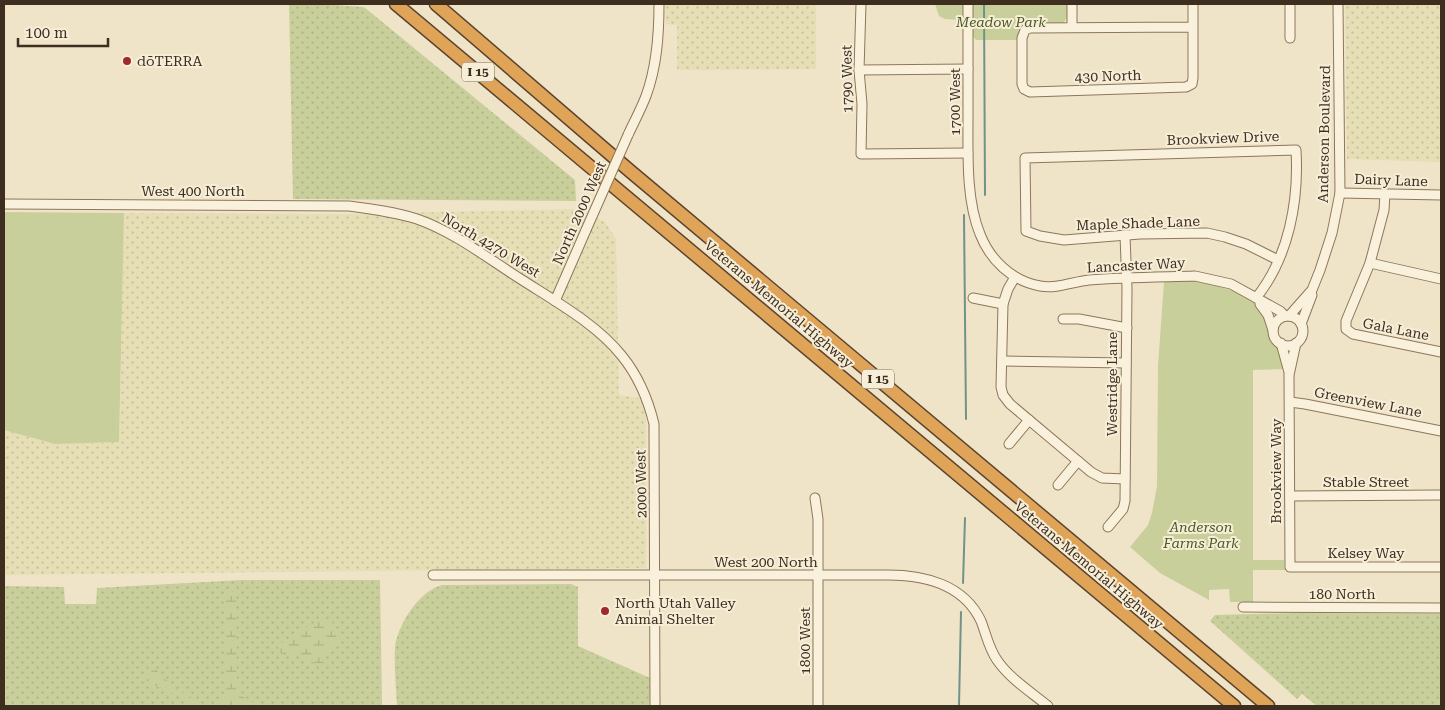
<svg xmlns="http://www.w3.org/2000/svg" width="1445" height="710" viewBox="0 0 1445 710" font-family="'Roboto Serif',serif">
	<defs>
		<pattern id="farmland-dots" width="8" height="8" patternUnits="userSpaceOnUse" patternTransform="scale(1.25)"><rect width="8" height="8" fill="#e6deb5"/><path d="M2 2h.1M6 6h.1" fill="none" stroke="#c6bf9b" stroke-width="1.8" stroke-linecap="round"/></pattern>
		<pattern id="grass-dots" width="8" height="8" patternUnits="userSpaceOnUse" patternTransform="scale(1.25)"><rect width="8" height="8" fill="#c9cf9b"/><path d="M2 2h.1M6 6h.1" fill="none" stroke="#aeb285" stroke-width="1.8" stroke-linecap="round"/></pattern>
		<pattern id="wetland-marsh" width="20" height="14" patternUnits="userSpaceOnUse" patternTransform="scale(1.25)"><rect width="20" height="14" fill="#c9cf9b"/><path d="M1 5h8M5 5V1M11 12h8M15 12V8" fill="none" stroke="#aeb285"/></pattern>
	</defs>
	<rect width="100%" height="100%" fill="#f0e4c8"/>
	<g fill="url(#farmland-dots)">
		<polygon points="665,4 816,4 816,69 677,70 677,25 666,24"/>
		<polygon points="1345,4 1441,4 1441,162 1347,159"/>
		<polygon points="579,209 605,222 616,239 619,395 646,399 646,568 4,575 4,430 55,444 119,442 124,213 346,214"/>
	</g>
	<g fill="url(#grass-dots)">
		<polygon points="289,4 332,4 334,5 364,7 575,180 576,201 293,199"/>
		<polygon points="241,580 380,580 382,706 4,706 4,586 64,587 65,604 96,604 97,588"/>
		<path d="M571 584 578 587V646L650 678 649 706H397C396 687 394 667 395 647 398 624 419 591 442 585Z"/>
		<polygon points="1296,613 1441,614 1441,706 1317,706 1302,694 1297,699 1210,621 1215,615"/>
	</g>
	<g fill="url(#wetland-marsh)">
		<polygon points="226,592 236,592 237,683 243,697 257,705 282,706 209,706 225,699 224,677"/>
		<polygon points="320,619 331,620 340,639 323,657 323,666 315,664 300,654 289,657 278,652 278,645"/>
		<polygon points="145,669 155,669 174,687 204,706 195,706 184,698 147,682"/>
	</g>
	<g fill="#c9cf9b">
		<polygon points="935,4 1067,4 1067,18 1063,23 1027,23 1019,29 1017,40 976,40 961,20 945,19 939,16"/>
		<polygon points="4,212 124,213 119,442 55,444 4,430"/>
		<polygon points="1190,281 1209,283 1242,294 1254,303 1263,311 1273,339 1280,353 1285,369 1253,370 1253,560 1284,560 1284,567 1286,570 1253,570 1253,602 1230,602 1229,589 1209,590 1209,600 1160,573 1130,547 1148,525 1152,513 1157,486 1158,366 1164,282"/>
	</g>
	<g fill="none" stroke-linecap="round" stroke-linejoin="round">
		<g stroke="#6f938a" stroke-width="2">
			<polyline points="984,4 985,195"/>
			<polyline points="964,215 966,419"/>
			<polyline points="963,583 965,518"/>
			<polyline points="959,706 961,612"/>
		</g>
		<defs>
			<g id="minor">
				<polyline points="861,4 859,70 862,104 861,154 968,153"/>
				<path d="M968 4C968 42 968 80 968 118 968 154 966 200 980 234 990 260 1012 281 1040 286 1057 289 1072 282 1089 280 1124 277 1160 277 1195 276L1231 284 1280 311 1285 316"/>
				<polyline points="1072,4 1072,27"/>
				<polyline points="1193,4 1193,78 1192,84 1186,87 1030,92 1024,89 1022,84 1022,38 1025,30 1030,28 1193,27"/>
				<polyline points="1290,4 1290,38"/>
				<polyline points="859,70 968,69"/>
				<path d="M628 135C634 122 641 109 646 96 657 66 659 35 659 4"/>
				<polyline points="1340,193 1441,195"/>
				<polyline points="1385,194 1384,210 1370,263 1346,321 1346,329 1353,334 1441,352"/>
				<path d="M4 204 349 206C372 209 395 212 417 219 454 232 486 257 519 278 553 300 597 324 622 356 639 377 648 399 654 424L655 706"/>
				<polyline points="1370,263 1441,279"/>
				<polyline points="1015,277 1008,289 1003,304 1001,387 1003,395 1010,404 1091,472 1102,478 1125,479"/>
				<polyline points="973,298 1003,304"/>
				<path d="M1256 298C1289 257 1299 201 1296 150L1025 158 1026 231 1040 236 1064 240 1140 234 1207 233 1225 237 1246 244 1278 260"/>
				<polyline points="555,301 586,230"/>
				<polyline points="1260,304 1268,315 1273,330"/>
				<polyline points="1289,316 1312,290 1320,270 1332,233 1340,193 1338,4"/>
				<circle cx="1288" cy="331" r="15"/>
				<polyline points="1063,319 1079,319 1127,328"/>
				<polyline points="1301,324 1312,295"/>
				<polyline points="1281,343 1289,372"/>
				<polyline points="1296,343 1289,375 1290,567 1441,567"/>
				<polyline points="1002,361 1126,363"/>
				<polyline points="1290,402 1305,404 1441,431"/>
				<polyline points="1009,444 1029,420"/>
				<polyline points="1058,485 1078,461"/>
				<polyline points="1290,496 1441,495"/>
				<polyline points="815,498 818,519 818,706"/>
				<polyline points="1108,527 1123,509 1125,501 1127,288 1125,235"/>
				<path d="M433 575H888C925 575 964 585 981 621 986 634 989 649 997 660 1010 679 1031 692 1048 706"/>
				<polyline points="1243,607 1441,608"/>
			</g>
			<g id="highway">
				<polyline points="396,4 1234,706"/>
				<polyline points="436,4 630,171 1268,706"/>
			</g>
		</defs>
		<use href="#minor" stroke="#8d765c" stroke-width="11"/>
		<use href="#highway" stroke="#5b4430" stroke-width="15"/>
		<use href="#minor" stroke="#faf1dc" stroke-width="9"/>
		<use href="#highway" stroke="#e0a458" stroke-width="12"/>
		<defs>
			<polyline id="minor-bridge" points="586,230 628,135"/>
		</defs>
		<use href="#minor-bridge" stroke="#8d765c" stroke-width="11" stroke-linecap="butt"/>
		<use href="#minor-bridge" stroke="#faf1dc" stroke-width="9"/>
	</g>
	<g fill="#9e2a2b" stroke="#f7eed8" stroke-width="2">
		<circle cx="127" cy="61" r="5"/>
		<circle cx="605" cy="611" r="5"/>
	</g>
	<g text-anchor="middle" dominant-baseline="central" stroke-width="4" stroke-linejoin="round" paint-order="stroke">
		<g fill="#f7eed8" stroke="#756857" stroke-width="1">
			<rect x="462" y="62.5" width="32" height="19" rx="4"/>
			<rect x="862" y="369.5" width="32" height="19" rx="4"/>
		</g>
		<g font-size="12" font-weight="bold" fill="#3d2e20">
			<text x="478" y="72">I 15</text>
			<text x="878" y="379">I 15</text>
		</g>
		<g font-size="14" font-style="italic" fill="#4d5a26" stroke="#f7eed8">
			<text x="1001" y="22">Meadow Park</text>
			<text x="1201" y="527">Anderson<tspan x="1201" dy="16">Farms Park</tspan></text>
		</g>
		<g font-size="14" fill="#3d2e20" stroke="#f7eed8" text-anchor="start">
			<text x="137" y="61">dōTERRA</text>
			<text x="615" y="603">North Utah Valley<tspan x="615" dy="16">Animal Shelter</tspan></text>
		</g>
		<g font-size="14" fill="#3d2e20" stroke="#f7eed8">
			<text transform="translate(1108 76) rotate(-2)">430 North</text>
			<text transform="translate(847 79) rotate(-91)">1790 West</text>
			<text transform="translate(955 102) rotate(-90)">1700 West</text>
			<text transform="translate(1324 134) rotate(-89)">Anderson Boulevard</text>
			<text transform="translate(1223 138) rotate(-2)">Brookview Drive</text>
			<text transform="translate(1391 180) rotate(2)">Dairy Lane</text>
			<text x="193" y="191">West 400 North</text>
			<text transform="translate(579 213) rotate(-66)">North 2000 West</text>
			<text transform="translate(1138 223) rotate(-2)">Maple Shade Lane</text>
			<text transform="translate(491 245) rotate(31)">North 4270 West</text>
			<text transform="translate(1136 265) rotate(-3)">Lancaster Way</text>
			<text transform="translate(779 304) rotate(40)">Veterans Memorial Highway</text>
			<text transform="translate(1396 329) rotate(11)">Gala Lane</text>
			<text transform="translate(1112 384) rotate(-90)">Westridge Lane</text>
			<text transform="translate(1368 402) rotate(11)">Greenview Lane</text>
			<text transform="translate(1276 471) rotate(-90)">Brookview Way</text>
			<text x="1366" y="482">Stable Street</text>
			<text transform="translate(641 484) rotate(-91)">2000 West</text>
			<text x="1366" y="553">Kelsey Way</text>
			<text x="766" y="562">West 200 North</text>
			<text transform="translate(1089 565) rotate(40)">Veterans Memorial Highway</text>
			<text x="1342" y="594">180 North</text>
			<text transform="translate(805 641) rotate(-90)">1800 West</text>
		</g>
	</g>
	<rect width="1445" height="710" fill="none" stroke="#3d2e20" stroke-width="10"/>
	<path d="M18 38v8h90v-8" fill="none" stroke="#3d2e20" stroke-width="2.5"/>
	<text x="25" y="38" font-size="15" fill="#3d2e20" stroke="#f7eed8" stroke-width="4" paint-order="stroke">100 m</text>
</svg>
